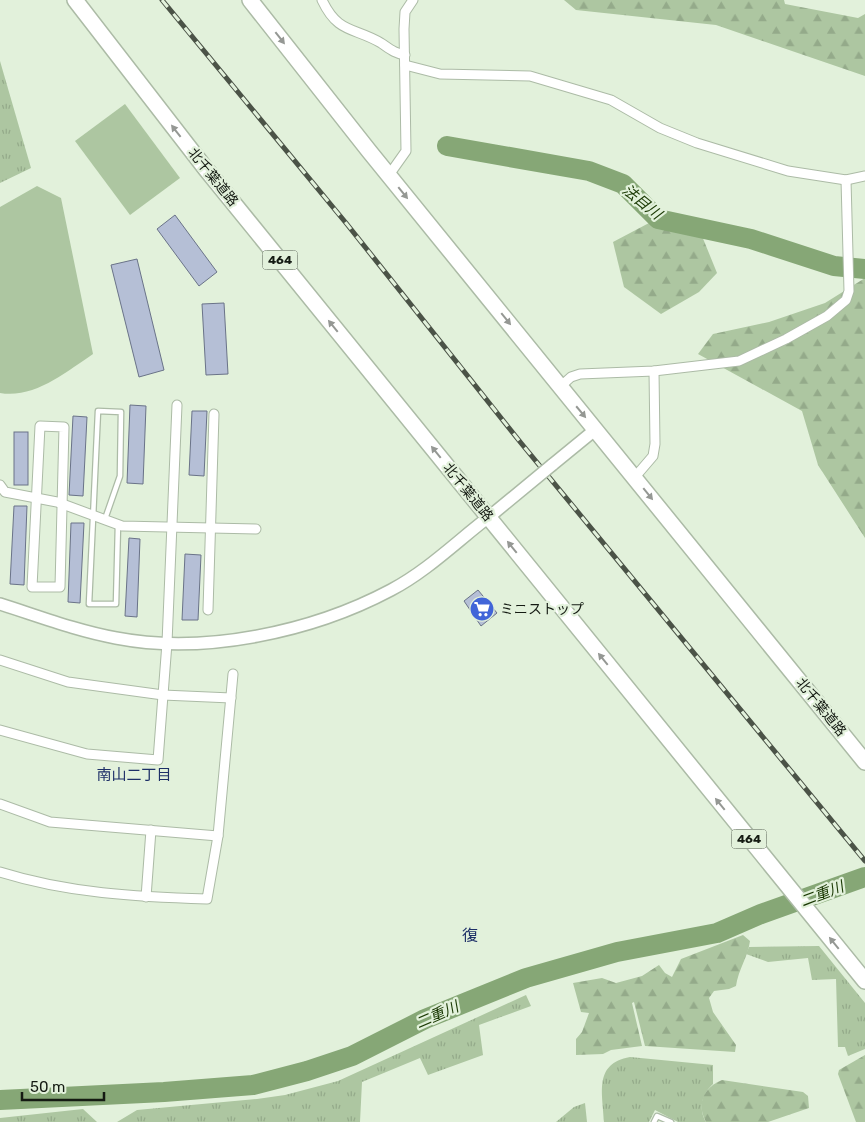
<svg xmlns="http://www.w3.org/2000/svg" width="865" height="1122" viewBox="0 0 865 1122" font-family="Rubik,'Noto Sans JP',sans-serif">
	<defs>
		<pattern id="grass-tufts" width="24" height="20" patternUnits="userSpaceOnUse" patternTransform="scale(1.25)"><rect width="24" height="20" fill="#adc6a1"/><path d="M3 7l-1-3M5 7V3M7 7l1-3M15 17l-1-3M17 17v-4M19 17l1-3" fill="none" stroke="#94aa8a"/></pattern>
		<pattern id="forest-firs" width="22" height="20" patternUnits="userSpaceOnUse" patternTransform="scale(1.25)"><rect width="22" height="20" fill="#adc6a1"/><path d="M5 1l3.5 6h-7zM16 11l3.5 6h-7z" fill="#94aa8a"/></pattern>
	</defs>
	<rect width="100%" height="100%" fill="#e2f1db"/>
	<g fill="url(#grass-tufts)">
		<polygon points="0,61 31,168 0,183"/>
		<polygon points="819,946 865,1003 865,1049 848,1056 845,1047 838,1047 836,979 812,980 808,958 768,962 746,954 749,947"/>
		<polygon points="526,995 531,1006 479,1025 483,1055 428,1075 420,1058 362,1082 360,1122 117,1122 137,1110 257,1099 285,1095 338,1081"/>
		<path d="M630 1057 713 1065V1084C702 1094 698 1108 706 1122H678L655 1110 649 1122H604C603 1093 593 1064 630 1057Z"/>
		<polygon points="585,1103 587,1122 556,1122 574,1107"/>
		<polygon points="83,1109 97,1122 0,1122 0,1118"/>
	</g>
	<g fill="url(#forest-firs)">
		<polygon points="564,0 784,0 785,4 858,18 865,14 865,76 716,25 576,10"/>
		<polygon points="649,223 702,236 717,273 699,292 661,314 624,287 613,242"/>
		<polygon points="865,278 865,538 818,465 802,411 698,354 713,334 769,322 825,303"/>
		<path d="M743 935 750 941C748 957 738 970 736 986L729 989 714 991 709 998 713 1012 736 1045 735 1052 645 1046 634 1002 632 1003 642 1046 611 1050 603 1054 576 1055V1039L582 1032 589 1013 581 1012 573 983 602 978 616 983 642 976 659 965 665 973 672 977 681 959Z"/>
		<polygon points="865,1055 865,1122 856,1122 838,1074 839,1070"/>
		<path d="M722 1080 803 1092 808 1096 809 1108 768 1122H706C696 1104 703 1088 722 1080Z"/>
	</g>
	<g fill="#adc6a1">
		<polygon points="125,104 180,178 130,215 75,141"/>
		<path d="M37 186 61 198 93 354C66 372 34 399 0 393V207Z"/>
	</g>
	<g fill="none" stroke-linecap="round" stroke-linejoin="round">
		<g stroke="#86a776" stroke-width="20">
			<polyline points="447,146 589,171 623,184 658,219 751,239 834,266 865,269"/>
			<polyline points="0,1100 164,1092 253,1085 307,1071 352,1056 425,1019 526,978 617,952 717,933 761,914 865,877"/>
		</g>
	</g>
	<g fill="#b5bfd6" stroke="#6a7388">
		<polygon points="175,215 217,272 199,286 157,229"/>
		<polygon points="137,259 164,370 139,377 111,265"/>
		<polygon points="224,303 228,374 206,375 202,304"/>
		<polygon points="130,405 146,406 143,484 127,483"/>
		<polygon points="192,411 207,411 204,476 189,475"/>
		<polygon points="73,416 87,417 83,496 69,495"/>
		<rect x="14" y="432" width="14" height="53"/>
		<polygon points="14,506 27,506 24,585 10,584"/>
		<polygon points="71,523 84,523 80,603 68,602"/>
		<polygon points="129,538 140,539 137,617 125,616"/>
		<polygon points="185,554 201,555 198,620 182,620"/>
		<polygon points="478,590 497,613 481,626 464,601"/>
	</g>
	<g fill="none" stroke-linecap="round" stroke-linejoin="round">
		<defs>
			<g id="service">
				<polyline points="105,519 120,476 121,412 98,411 89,604 116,604 118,524"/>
				<polyline points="654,1122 657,1116 671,1122"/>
			</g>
			<g id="minor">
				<path d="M322 0C338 34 354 27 381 43 390 49 394 53 405 55"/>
				<polyline points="405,65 440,74 530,76 611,100 660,128 697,143 788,171 846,180 865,176"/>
				<polyline points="389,175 406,151 404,29 405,12 413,0"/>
				<polyline points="561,386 571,377 580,374 654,371 739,361 786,339 827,316 846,300 849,291 846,180"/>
				<polygon points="40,426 64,427 60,587 32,587"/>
				<polyline points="635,477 653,456 655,444 654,371"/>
				<polyline points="0,485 5,492 57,502 122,526 256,529"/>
				<polyline points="208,610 214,414"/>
				<polyline points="0,660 68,682 163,695 231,698"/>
				<polyline points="0,730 87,754 158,760 167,643 177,405"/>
				<polyline points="0,804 50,822 218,836"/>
				<path d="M0 872C67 893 137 897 207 899L218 836 233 674"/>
				<polyline points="146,897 151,830"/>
			</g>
			<g id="tertiary">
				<polyline points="552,465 596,429"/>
				<path d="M0 604C38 616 77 631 116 638 204 655 312 632 391 590 429 570 459 539 494 513"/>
			</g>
			<g id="trunk">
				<polyline points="75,0 205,168 865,981"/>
				<polyline points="250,0 369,151 865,762"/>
			</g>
		</defs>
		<use href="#service" stroke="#acbba6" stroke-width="7"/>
		<use href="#minor" stroke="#acbba6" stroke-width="11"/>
		<use href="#tertiary" stroke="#acbba6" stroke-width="14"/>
		<use href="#trunk" stroke="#acbba6" stroke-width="18"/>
		<use href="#service" stroke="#fff" stroke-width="4.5"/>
		<use href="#minor" stroke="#fff" stroke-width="9"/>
		<use href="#tertiary" stroke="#fff" stroke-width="11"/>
		<use href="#trunk" stroke="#fff" stroke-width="15"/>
		<defs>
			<polyline id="rail" points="162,0 346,223 521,443 865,861"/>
		</defs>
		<use href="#rail" stroke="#4b5347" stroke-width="5"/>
		<use href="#rail" stroke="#e2f1db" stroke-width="3" stroke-dasharray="9" stroke-linecap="butt"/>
		<defs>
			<polyline id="tertiary-bridge" points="495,512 552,465"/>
		</defs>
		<use href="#tertiary-bridge" stroke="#acbba6" stroke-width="14" stroke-linecap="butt"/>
		<use href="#tertiary-bridge" stroke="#fff" stroke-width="11"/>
	</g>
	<defs><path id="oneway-solid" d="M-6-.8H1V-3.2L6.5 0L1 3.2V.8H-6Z" transform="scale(1.25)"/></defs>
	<g fill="#959894">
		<use href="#oneway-solid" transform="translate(280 38) rotate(52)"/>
		<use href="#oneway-solid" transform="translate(176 131) rotate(-128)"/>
		<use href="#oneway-solid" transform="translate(403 193) rotate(51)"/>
		<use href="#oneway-solid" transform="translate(506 319) rotate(51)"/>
		<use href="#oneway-solid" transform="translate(333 326) rotate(-129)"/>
		<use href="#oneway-solid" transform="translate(581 412) rotate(50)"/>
		<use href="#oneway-solid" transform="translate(436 452) rotate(-129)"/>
		<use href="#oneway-solid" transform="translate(648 494) rotate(51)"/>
		<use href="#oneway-solid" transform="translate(512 547) rotate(-129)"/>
		<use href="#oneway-solid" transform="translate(603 659) rotate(-129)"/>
		<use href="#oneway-solid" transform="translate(720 804) rotate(-129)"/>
		<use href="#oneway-solid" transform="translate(834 943) rotate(-129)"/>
	</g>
	<defs>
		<symbol id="supermarket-disc" viewBox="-11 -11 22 22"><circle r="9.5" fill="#4165d8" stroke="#e2f1db"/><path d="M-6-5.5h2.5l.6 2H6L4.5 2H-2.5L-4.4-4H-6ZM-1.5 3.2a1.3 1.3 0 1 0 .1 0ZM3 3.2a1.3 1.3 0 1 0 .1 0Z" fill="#fff"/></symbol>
	</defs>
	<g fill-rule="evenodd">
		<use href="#supermarket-disc" x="468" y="595" width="28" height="28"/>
	</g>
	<g text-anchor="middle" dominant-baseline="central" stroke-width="4.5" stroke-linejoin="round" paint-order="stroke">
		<g fill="#e2f1db" stroke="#525a4e" stroke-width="1">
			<rect x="262.5" y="250.5" width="35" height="19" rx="4"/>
			<rect x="731.5" y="829.5" width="35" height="19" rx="4"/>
		</g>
		<g font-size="12" font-weight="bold" fill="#141a12">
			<text x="280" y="260">464</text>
			<text x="749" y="839">464</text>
		</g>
		<g font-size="14" fill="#141a12" stroke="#e2f1db">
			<text transform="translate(213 177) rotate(51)">北千葉道路</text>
			<text transform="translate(468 492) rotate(51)">北千葉道路</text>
			<text transform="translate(821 707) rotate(51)">北千葉道路</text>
		</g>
		<g font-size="14" fill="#141a12" stroke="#e2f1db" text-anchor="start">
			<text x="500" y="609">ミニストップ</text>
		</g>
		<g font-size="15" font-style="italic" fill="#193802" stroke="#e2f1db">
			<text transform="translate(642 202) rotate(39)">法目川</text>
			<text transform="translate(822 894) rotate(-21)">二重川</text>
			<text transform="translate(437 1015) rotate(-24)">二重川</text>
		</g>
		<g font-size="15" fill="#1d2f67" stroke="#e2f1db">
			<text x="134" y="775">南山二丁目</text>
		</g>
		<g font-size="16" fill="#1d2f67" stroke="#e2f1db">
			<text x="470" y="935">復</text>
		</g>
	</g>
	<path d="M22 1092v8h82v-8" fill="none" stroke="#141a12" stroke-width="2.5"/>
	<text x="30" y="1092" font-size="15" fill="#141a12" stroke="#e2f1db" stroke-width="4" paint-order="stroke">50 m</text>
</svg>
